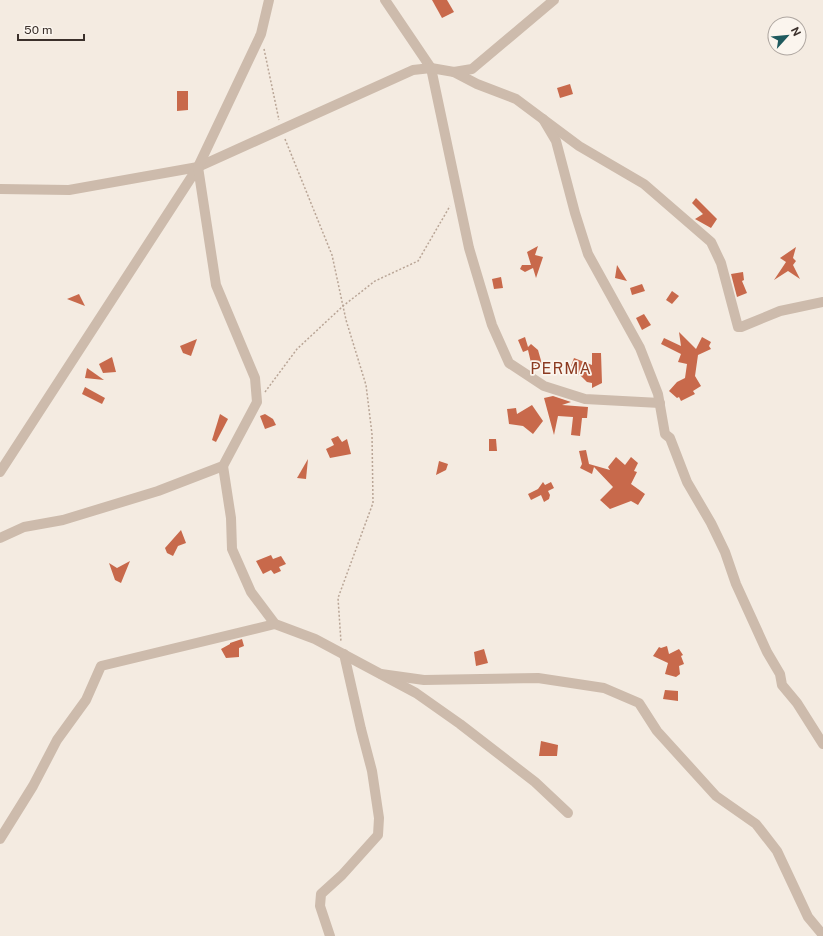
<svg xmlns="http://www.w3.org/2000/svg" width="823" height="936" viewBox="0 0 823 936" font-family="'Public Sans',sans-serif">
	<rect width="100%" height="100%" fill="#f4ebe1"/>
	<g fill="#c8694b">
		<polygon points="432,0 447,0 454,12 442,18"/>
		<polygon points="570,84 573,94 560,98 557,88"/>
		<polygon points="177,91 188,91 188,110 177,111"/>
		<polygon points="696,198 717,219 711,228 695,219 703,214 692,203"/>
		<polygon points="538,246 535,255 543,257 536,278 533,268 525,272 520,269 522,265 531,265 527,252"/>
		<polygon points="796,247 793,258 796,261 793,265 800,279 788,271 774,280 786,262 780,258"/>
		<polygon points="617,265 627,281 615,278"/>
		<polygon points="743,272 744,280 742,281 747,293 737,297 731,274"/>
		<polygon points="501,277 503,288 494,289 492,279"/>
		<polygon points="642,284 645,291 632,295 630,288"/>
		<polygon points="672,291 679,296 672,304 666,300"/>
		<polygon points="79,294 85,306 67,299"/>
		<polygon points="644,314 651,325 642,330 636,318"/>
		<polygon points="679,332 696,349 702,337 711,342 709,346 711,349 698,355 695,376 701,386 693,391 695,394 681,401 679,397 677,398 669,391 677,382 685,378 687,364 678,362 681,354 661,344 664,338 681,346"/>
		<polygon points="525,337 528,347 531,344 538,350 542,364 532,367 528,350 523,352 518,340"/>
		<polygon points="197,339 191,356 183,353 180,346"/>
		<polygon points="592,353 601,353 602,383 592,388 592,383 587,382 580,375 568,374 574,358 592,365"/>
		<polygon points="112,357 116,372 103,373 99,364"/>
		<polygon points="87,368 104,380 85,378"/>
		<polygon points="85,387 105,398 102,404 82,394"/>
		<polygon points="553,396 571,402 562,405 588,407 587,418 582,418 580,436 571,435 573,417 558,416 554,435 544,398"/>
		<polygon points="532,405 543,421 533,434 523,426 509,424 507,409 516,408 517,414"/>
		<polygon points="220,414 228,419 216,442 212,440"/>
		<polygon points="265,414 273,419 276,425 265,429 260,416"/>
		<polygon points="338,436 342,442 347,439 351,454 330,458 326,449 334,445 331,439"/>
		<polygon points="489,439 496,439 497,451 489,451"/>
		<polygon points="586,450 589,464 610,470 608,467 616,457 625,465 631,457 638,463 634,471 637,472 631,484 645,494 638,505 631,501 610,509 600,500 613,487 594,467 592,474 580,468 582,464 579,451"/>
		<polygon points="308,459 306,479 297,478"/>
		<polygon points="439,461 448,464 446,470 436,475"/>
		<polygon points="543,482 545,485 551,482 554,488 548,491 550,495 549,499 544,502 541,495 531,500 528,494 538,489"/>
		<polygon points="181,530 186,543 178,546 173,556 167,553 165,548"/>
		<polygon points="271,555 273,559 281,556 286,564 279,567 281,571 274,574 271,570 263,574 256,561"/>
		<polygon points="130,561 121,583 115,580 109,563 117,568"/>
		<polygon points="242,639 244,646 239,648 239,657 226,658 221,649 230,644 230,643"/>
		<polygon points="667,646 669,654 679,649 683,655 681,656 684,664 679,666 680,674 676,677 665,674 668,663 653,656 659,647 661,648"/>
		<polygon points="484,649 488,663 476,666 474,652"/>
		<polygon points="665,690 678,691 678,701 663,699"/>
		<polygon points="541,741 558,745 557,756 539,756"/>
	</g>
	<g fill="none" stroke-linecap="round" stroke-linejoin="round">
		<g stroke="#b9a596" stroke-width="1.5" stroke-dasharray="2 2" stroke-linecap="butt">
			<polyline points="264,49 279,120"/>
			<polyline points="285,139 332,255 346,320 366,385 372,434 373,503 338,598 341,642"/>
			<polyline points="265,392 297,349 343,306 375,281 418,261 450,206"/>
		</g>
		<g stroke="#cdbbac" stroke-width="10">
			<polyline points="385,0 431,68 469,248 492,325 509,363 544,386 585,399 660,403"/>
			<polyline points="454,72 477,84 516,99 579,146 644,184 711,242 721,263 738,327 741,327 780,311 823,302"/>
			<polyline points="543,119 556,141 575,213 588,254 640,348 658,394 665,434 670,438 687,482 711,523 725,552 736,584 767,652 780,674 782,685 797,703 823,744"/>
			<polyline points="0,189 69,190 198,167 413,70 431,68 454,72 472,69 554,0"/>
			<polyline points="223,466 231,518 232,549 251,592 275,624 315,639 416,693 460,724 535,782 568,813"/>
			<polyline points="0,472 198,167 261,34 269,0"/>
			<polyline points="0,538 24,527 63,520 158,491 223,466 257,402 255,378 216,285 198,167"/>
			<polyline points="381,674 424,680 538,678 604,688 639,703 657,731 716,796 756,824 777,851 808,917 823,935"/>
			<polyline points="0,839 33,786 57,740 86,700 101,666 275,624"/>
			<polyline points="330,936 320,906 321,894 342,875 378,835 379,818 372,771 361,729 344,654"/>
		</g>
	</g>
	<g text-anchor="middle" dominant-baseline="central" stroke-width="3.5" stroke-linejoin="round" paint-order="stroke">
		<g font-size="16" letter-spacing="1" fill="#8c3b22" stroke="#fbf5ee">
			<text x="561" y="368">PERMA</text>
		</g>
	</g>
	<g transform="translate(787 36) rotate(63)"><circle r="19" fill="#fbf5ee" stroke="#aea6a0"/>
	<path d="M0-3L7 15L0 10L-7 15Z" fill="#1f5a5e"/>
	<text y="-6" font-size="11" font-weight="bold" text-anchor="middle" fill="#3b302b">N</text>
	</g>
	<path d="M18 34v6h66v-6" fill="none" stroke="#3b302b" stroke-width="2"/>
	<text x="24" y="34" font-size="12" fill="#3b302b" stroke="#fbf5ee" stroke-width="3" paint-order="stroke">50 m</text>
</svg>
